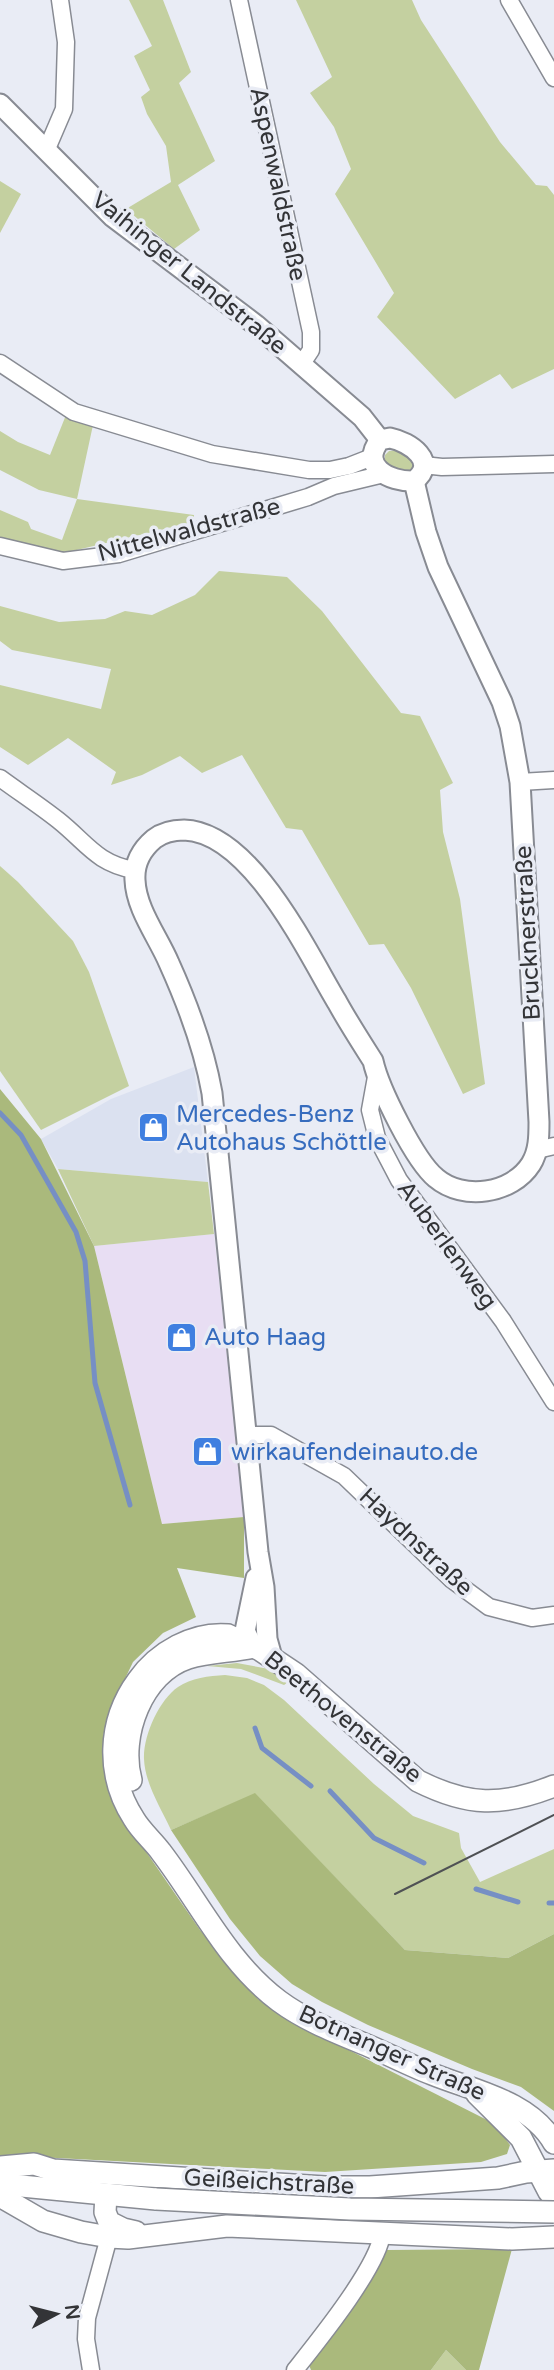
<svg xmlns="http://www.w3.org/2000/svg" width="554" height="2370" viewBox="0 0 554 2370" font-family="'Varela Round',sans-serif">
	<rect width="100%" height="100%" fill="#e9ecf5"/>
	<polygon fill="#dbe1f0" points="194,1067 208,1182 58,1169 41,1139 111,1099"/>
	<polygon fill="#e8def3" points="214,1234 244,1517 162,1524 94,1246"/>
	<g fill="#c4d0a0">
		<polygon points="129,0 163,0 191,72 179,83 215,161 178,185 200,230 174,249 126,209 171,182 166,146 147,114 141,97 150,90 134,56 152,46"/>
		<polygon points="296,0 412,0 421,20 500,142 536,185 547,186 554,195 554,369 512,389 500,374 455,399 377,317 394,293 335,194 351,169 334,127 310,93 332,77"/>
		<polygon points="0,181 21,194 0,233"/>
		<polygon points="66,415 93,425 77,499 194,515 194,522 60,554 0,538 0,510 28,522 31,529 62,540 77,499 39,490 0,470 0,431 18,442 50,455"/>
		<polygon points="399,450 403,451 416,464 411,474 393,470 385,463 385,455 389,451"/>
		<polygon points="219,571 287,577 322,611 401,713 420,716 453,783 440,790 443,832 460,899 485,1084 463,1094 411,988 384,944 369,945 302,830 286,828 242,755 202,773 180,756 142,775 111,785 116,772 68,738 28,765 0,747 0,685 101,709 111,669 12,650 0,641 0,606 59,622 105,619 125,611 152,615 195,595"/>
		<polygon points="0,866 18,882 73,941 89,972 129,1086 41,1130 0,1071"/>
		<polygon points="58,1169 208,1182 214,1234 94,1246"/>
		<polygon points="237,1663 269,1669 291,1680 284,1685 241,1669 207,1666"/>
		<path d="M225 1675 247 1678 264 1685 284 1700 374 1784 413 1816 459 1833 461 1848 480 1882 554 1849V1934L508 1958 405 1950 255 1794 171 1830C161 1808 145 1784 144 1759 143 1736 159 1700 178 1687 191 1678 209 1676 225 1675Z"/>
		<polygon points="446,2350 466,2370 431,2370"/>
	</g>
	<g fill="#aab97c">
		<polygon points="0,1089 41,1139 94,1246 162,1524 244,1517 244,1578 177,1568 196,1617 163,1633 133,1662 113,1704 103,1736 111,1789 138,1840 200,1930 258,1999 345,2048 495,2124 510,2145 507,2154 481,2162 325,2172 0,2155"/>
		<polygon points="255,1793 405,1950 508,1958 554,1934 554,2111 521,2087 472,2069 368,2025 322,2002 292,1984 260,1956 230,1919 171,1830"/>
		<polygon points="512,2249 479,2370 466,2370 446,2350 431,2370 311,2370 308,2363 326,2343 387,2250"/>
	</g>
	<g fill="none" stroke-linecap="round" stroke-linejoin="round">
		<g stroke="#768fc4" stroke-width="5">
			<polyline points="0,1113 21,1135 76,1232 85,1261 95,1383 130,1505"/>
			<polyline points="255,1728 262,1748 311,1786"/>
			<polyline points="330,1791 374,1838 424,1863"/>
			<polyline points="476,1889 518,1902"/>
			<polyline points="549,1903 554,1903"/>
		</g>
		<defs>
			<g id="minor">
				<polyline points="239,0 311,332 311,350 301,365"/>
				<polyline points="509,0 554,78"/>
				<polyline points="46,151 64,109 66,42 60,0"/>
				<polyline points="0,363 74,412 212,454 309,470 330,470 349,466 372,457"/>
				<polyline points="423,465 442,467 554,464"/>
				<polyline points="0,546 63,561 119,554 308,497 334,486 384,474"/>
				<path d="M0 778C19 792 39 805 58 820 87 843 96 863 134 870"/>
				<polyline points="520,782 554,780"/>
				<polyline points="376,1077 370,1110 377,1138 399,1180 503,1321 554,1402"/>
				<polyline points="537,1150 554,1146"/>
				<polyline points="246,1435 271,1435 344,1476 451,1579 489,1607 532,1618 554,1615"/>
				<polyline points="91,2370 86,2339 87,2318 109,2237"/>
				<path d="M295 2370C318 2341 378 2267 382 2234"/>
			</g>
			<g id="tertiary">
				<polyline points="0,104 113,217 256,325 362,417 380,440"/>
				<path d="M390 438C410 442 439 462 414 481 389 482 359 466 380 440Z"/>
				<polyline points="253,1647 245,1631 256,1578"/>
				<path d="M272 1657 267 1639 264 1587 258 1552 212 1093C204 1048 188 1005 169 963 158 937 136 909 135 880 134 863 141 850 154 839 163 832 173 830 184 830 251 832 307 952 337 1002 348 1022 361 1042 373 1061 379 1088 415 1161 436 1178 463 1201 512 1194 531 1164 539 1151 539 1136 539 1122L520 782 510 726 502 702 438 567 426 532 414 481"/>
			</g>
			<g id="secondary">
				<path d="M131 1780C119 1736 142 1673 188 1658 209 1651 232 1652 253 1647"/>
				<path d="M554 1786C501 1807 468 1806 418 1781L296 1674 260 1650 228 1635C193 1632 158 1652 138 1680 107 1722 106 1776 134 1819 141 1831 153 1841 161 1852 200 1903 227 1962 279 2001 306 2021 338 2033 369 2046 390 2055 411 2066 432 2074 474 2091 530 2101 554 2143"/>
				<polyline points="477,2094 521,2138 549,2192"/>
				<polyline points="0,2167 34,2164 53,2170 325,2187 370,2187 498,2178 526,2172 554,2170"/>
				<polyline points="0,2184 156,2199"/>
				<polyline points="106,2195 105,2212 109,2222 123,2229 136,2232"/>
				<polyline points="0,2196 43,2221 81,2232 109,2237 128,2238 227,2226 512,2239 554,2237"/>
			</g>
		</defs>
		<use href="#minor" stroke="#888b93" stroke-width="19"/>
		<use href="#tertiary" stroke="#888b93" stroke-width="23"/>
		<use href="#secondary" stroke="#888b93" stroke-width="24"/>
		<use href="#minor" stroke="#fff" stroke-width="16"/>
		<use href="#tertiary" stroke="#fff" stroke-width="19"/>
		<use href="#secondary" stroke="#fff" stroke-width="21"/>
		<polyline stroke="#4f5154" stroke-width="2" points="395,1894 554,1815"/>
		<defs>
			<polyline id="secondary-bridge" points="156,2199 350,2209 554,2212"/>
		</defs>
		<use href="#secondary-bridge" stroke="#888b93" stroke-width="24" stroke-linecap="butt"/>
		<use href="#secondary-bridge" stroke="#fff" stroke-width="21"/>
	</g>
	<defs>
		<symbol id="shop-square" viewBox="-11 -11 22 22"><rect x="-9" y="-9" width="18" height="18" rx="4" fill="#3f7fe0" stroke="#e9ecf5"/><path d="M-5-2.5h2.3a2.7 3.5 0 0 1 5.4 0H5L5.5 6h-11ZM-1.5-2.5h3a1.5 2.3 0 0 0-3 0Z" fill="#fff"/></symbol>
	</defs>
	<g fill-rule="evenodd">
		<use href="#shop-square" x="136" y="1110" width="35" height="35"/>
		<use href="#shop-square" x="164" y="1320" width="35" height="35"/>
		<use href="#shop-square" x="190" y="1434" width="35" height="35"/>
	</g>
	<g text-anchor="middle" dominant-baseline="central" stroke-width="7" stroke-linejoin="round" paint-order="stroke">
		<g font-size="24" fill="#333437" stroke="#e9ecf5">
			<text transform="translate(278 184) rotate(78)">Aspenwaldstraße</text>
			<text transform="translate(189 273) rotate(39)">Vaihinger Landstraße</text>
			<text transform="translate(189 530) rotate(-15)">Nittelwaldstraße</text>
			<text transform="translate(528 933) rotate(-93)">Brucknerstraße</text>
			<text transform="translate(447 1245) rotate(54)">Auberlenweg</text>
			<text transform="translate(416 1542) rotate(43)">Haydnstraße</text>
			<text transform="translate(343 1717) rotate(39)">Beethovenstraße</text>
			<text transform="translate(392 2053) rotate(24)">Botnanger Straße</text>
			<text transform="translate(269 2182) rotate(3)">Geißeichstraße</text>
		</g>
		<g font-size="24" fill="#366cbe" stroke="#e9ecf5" text-anchor="start">
			<text x="176" y="1114">Mercedes-Benz<tspan x="176" dy="28">Autohaus Schöttle</tspan></text>
			<text x="204" y="1337">Auto Haag</text>
			<text x="231" y="1452">wirkaufendeinauto.de</text>
		</g>
	</g>
	<g transform="translate(56 2314) rotate(83)" stroke="#e9ecf5" stroke-width="5" paint-order="stroke">
	<path d="M0-5L12 26L0 18L-12 26Z" fill="#333437"/>
	<text y="-10" font-size="19" font-weight="bold" text-anchor="middle" fill="#333437">N</text>
	</g>
</svg>
